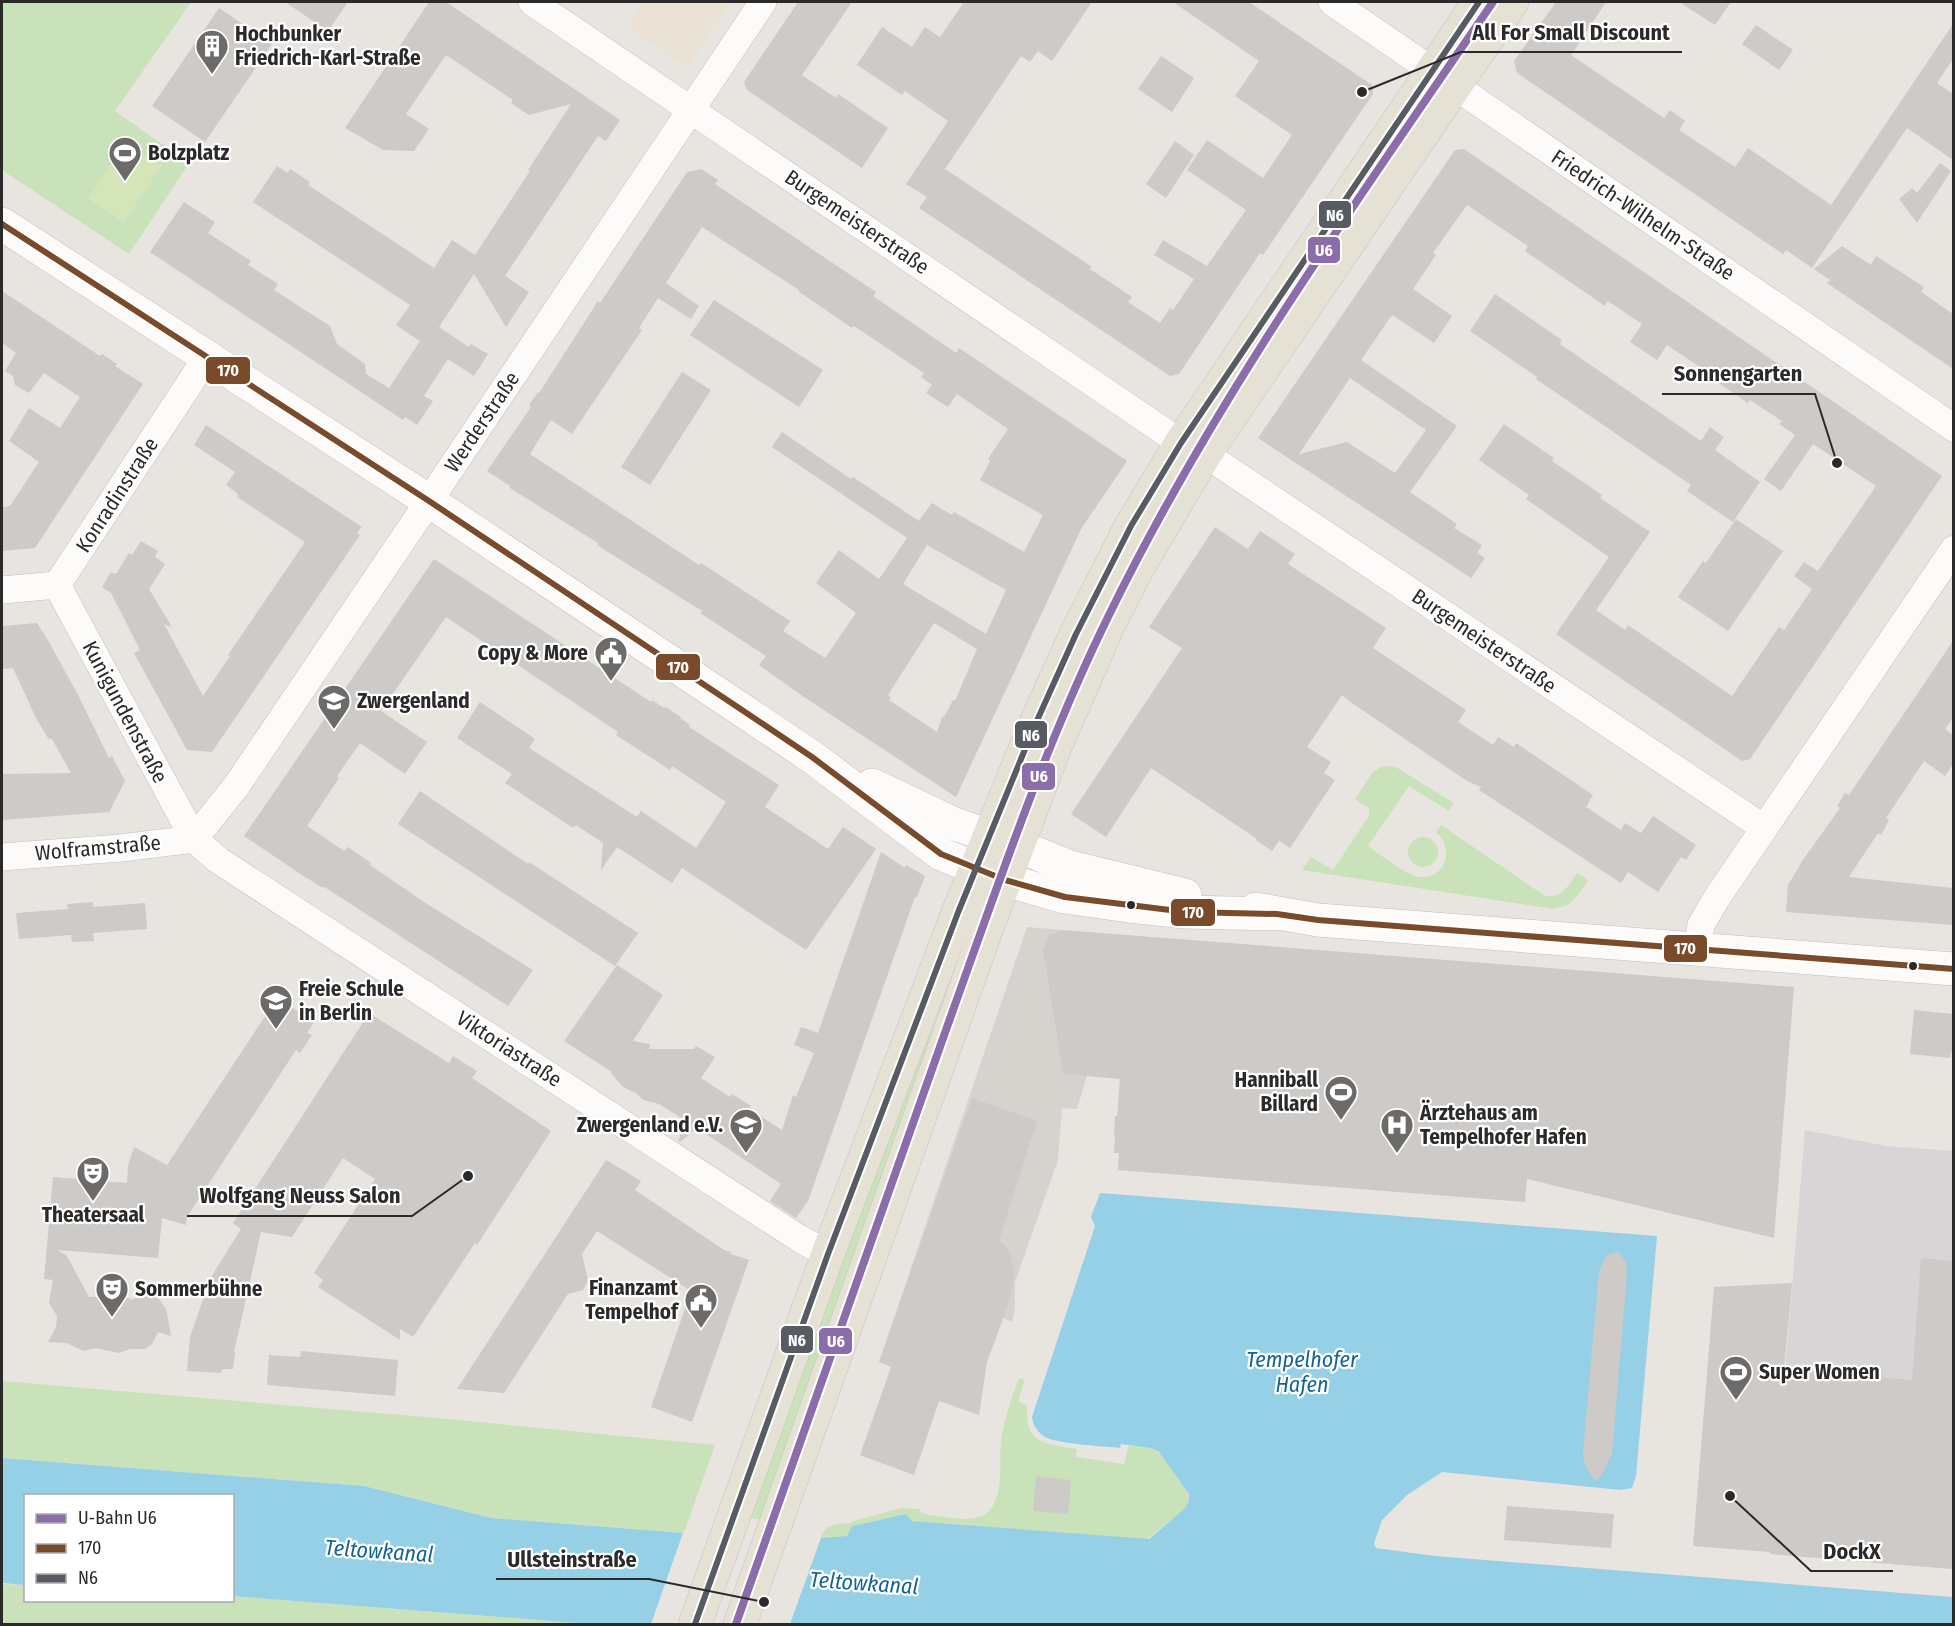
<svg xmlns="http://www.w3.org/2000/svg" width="1955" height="1626" viewBox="0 0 1955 1626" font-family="'Fira Sans Condensed',sans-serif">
	<rect width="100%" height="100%" fill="#e8e4e0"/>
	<polygon fill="#d8d5d7" points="1805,1130 1886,1146 1953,1151 1953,1569 1770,1554"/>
	<polygon fill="#eae3d5" points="644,2 732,2 688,67 627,27"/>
	<g fill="#c9e2ba">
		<polygon points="2,2 191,2 115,111 189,163 129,254 2,170"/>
		<path d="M1383 766 1396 767 1454 803 1449 811 1409 786 1368 846C1379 854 1406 875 1420 877 1446 880 1455 847 1436 832L1441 825 1545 896C1564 897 1567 887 1577 873L1588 880C1578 896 1573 906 1553 909L1302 870 1311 857 1333 870 1369 816V808L1355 799 1373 772Z"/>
		<circle cx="1423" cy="852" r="15"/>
		<polygon points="971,925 933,1026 926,1055 760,1519 744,1518 828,1284"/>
		<path d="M1019 1378 1025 1380 1018 1401 1027 1405C1024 1444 1045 1444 1077 1449L1076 1457 1124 1464 1129 1445 1151 1448 1161 1454 1188 1490V1503L1184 1509 1146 1540 912 1521 906 1514 852 1526 848 1536 820 1538C827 1522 836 1525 851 1523L853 1521 901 1508 919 1509 922 1513 928 1515C943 1516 964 1522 979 1517 987 1515 992 1509 995 1501 1003 1483 999 1460 1001 1441 1004 1419 1012 1398 1019 1378Z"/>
		<polygon points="2,1381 437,1418 715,1445 684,1533 491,1518 364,1486 2,1458"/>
		<polygon points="2,1584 25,1585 26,1600 232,1600 233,1596 590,1624 2,1624"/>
	</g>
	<polygon fill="#d4e6b8" points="125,142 162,165 124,222 88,199"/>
	<polygon fill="#d6d2ce" points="1027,927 1062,930 1048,936 1043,951 1063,1073 1087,1076 1077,1109 1062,1108 1058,1160 1015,1282 1015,1308 1012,1322 1003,1318 947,1389 879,1362"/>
	<path fill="#96d0e6" d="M1100 1193 1657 1236 1636 1476 1632 1488 1620 1490 1442 1472 1407 1495 1382 1520 1374 1543 1376 1548 1435 1556 1953 1597V1624H590L233 1596 232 1496H26L25 1585 2 1583V1458L364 1486 491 1518 684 1533 820 1538 847 1536 852 1526 906 1514 912 1521 1149 1539 1184 1509 1188 1503 1189 1494 1159 1452 1151 1448 1121 1444 1120 1448C1103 1446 1058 1444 1045 1437 1038 1433 1033 1425 1032 1417L1095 1226 1091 1217Z"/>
	<polygon fill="#e8e4e0" points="684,1530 822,1535 790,1624 651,1624"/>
	<g fill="#cdcac7" fill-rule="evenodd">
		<polygon points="285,2 348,2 328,31"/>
		<polygon points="429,2 446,2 620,120 606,141 598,136 505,276 529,292 506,327 474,274 439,327 469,347 471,344 488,354 474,376 448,359 424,396 433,401 417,425 405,417 403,420 150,252 184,202 215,222 208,233 251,261 248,265 278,284 274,290 330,326 337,344 365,364 366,374 389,388 420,341 396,325 410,305 253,202 277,166 288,173 290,169 310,182 308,185 434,268 452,240 475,255 530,171 528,170 571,104 529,115 511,103 513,100 446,55 406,114 429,129 414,151 383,150 345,128"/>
		<polygon points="798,2 852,2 802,75 836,98 838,94 888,128 862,168 747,90 744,82"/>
		<polygon points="964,2 1092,2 1052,61 1038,51 1030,62 1021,56 945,169 1092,267 1090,269 1132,297 1128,302 1160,323 1170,308 1173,310 1194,279 1154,255 1163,240 1207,266 1246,210 1187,170 1207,140 1263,178 1292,135 1235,96 1259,61 1173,2 1249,2 1372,85 1373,94 1263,255 1260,253 1179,374 1170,376 919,208 927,197 906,184 948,121 905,91 902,95 857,65 882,27 912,47 925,27 940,37"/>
		<polygon points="1556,2 1606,2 1571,55 1664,118 1670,110 1685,121 1679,130 1735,167 1748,148 1831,205 1953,24 1953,59 1937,83 1953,94 1953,160 1907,128 1812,268 1786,250 1783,254 1517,73 1514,61"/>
		<polygon points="1679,2 1731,2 1715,25"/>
		<polygon points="219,8 272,44 205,142 152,106"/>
		<polygon points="1756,25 1793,50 1779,70 1742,44"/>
		<polygon points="1161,56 1194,78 1172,112 1138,89"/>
		<polygon points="1175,141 1194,155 1166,198 1146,184"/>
		<path d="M1464 149 1942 476 1750 759 1742 761 1556 634 1609 557 1526 499 1529 495 1479 460 1504 424 1554 458 1552 461 1602 495 1600 498 1650 532 1596 610 1625 630 1628 625 1732 696 1779 627 1784 630 1812 589 1794 576 1804 562 1818 571 1876 486 1813 444 1781 491 1764 479 1795 435 1779 424 1782 421 1750 400 1748 403 1701 371 1703 369 1667 345 1657 360 1630 342 1642 324 1608 301 1605 306 1525 251 1528 246 1467 205 1433 253 1436 255 1413 289 1452 316 1434 343 1392 315 1361 360 1457 426 1410 492 1457 524 1454 528 1482 545 1477 553 1485 558 1471 578 1258 438 1455 150ZM1350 378 1426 430 1395 473 1347 442 1299 454Z"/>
		<polygon points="1940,163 1951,171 1917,223 1899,199 1912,188 1917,193"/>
		<path d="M701 169 718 180 715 184 876 292 873 296 956 353 959 348 1127 461 1081 529 956 797 801 695 759 665 766 656 700 613 702 611 597 545 598 543 510 488V486L487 471 531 407 529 405 538 392 539 393 598 301 600 303 687 172ZM702 227 799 290 798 291 852 328 854 326 924 373 921 377 932 385 926 393 948 407 957 394 1008 429 988 459 990 461 980 480 1043 515 1024 552 954 512 952 515 932 503 919 521 853 477 851 479 782 432 772 447 907 538 879 579 839 550 816 583 856 613 825 658 783 631 790 621 701 563 699 565 530 454 551 420 572 434 642 330 639 328 658 298 691 319 699 306 666 283ZM927 545 1006 590 986 634 903 584ZM934 623 977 649 955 701 953 700 944 717H942L937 732 889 700 891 697 888 695Z"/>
		<polygon points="1842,246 1871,265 1876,256 1924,287 1921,292 1953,314 1953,369 1827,283 1830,280 1814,269"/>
		<polygon points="2,291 100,356 102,354 117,364 115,366 143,384 35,548 2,551 2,507 10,506 39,462 9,441 29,408 60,428 80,397 44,373 29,393 15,385 13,376 5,371 16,353 2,343"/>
		<polygon points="1495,294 1562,340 1560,344 1701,441 1710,427 1724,437 1715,450 1760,482 1733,522 1687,491 1691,485 1536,379 1537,377 1470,331"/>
		<polygon points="714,300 823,370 799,407 690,335"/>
		<polygon points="682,372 711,390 650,485 621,467"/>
		<polygon points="206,425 362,527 357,533 360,535 212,752 187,750 134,653 140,650 111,593 102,587 111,572 116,574 129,553 132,555 141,541 158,551 155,557 165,564 149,589 172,627 164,624 203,696 230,656 228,655 305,542 237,497 238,494 226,485 235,472 194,445"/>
		<polygon points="1736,519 1783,551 1728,631 1678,597 1703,561 1706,563"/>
		<polygon points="1215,527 1248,549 1260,531 1295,554 1288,564 1386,628 1373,648 1466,710 1458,722 1493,745 1498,737 1514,747 1516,743 1593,795 1586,807 1621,830 1625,823 1641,833 1653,816 1696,845 1686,860 1681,857 1658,892 1628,872 1621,883 1479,790 1481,787 1467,781 1352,703 1342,695 1307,747 1331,762 1324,773 1335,780 1290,848 1279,841 1272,851 1256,840 1257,839 1151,768 1106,837 1071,814 1182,648 1149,627"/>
		<polygon points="434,559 651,702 652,700 664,708 666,707 681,717 680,718 690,725 689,727 779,785 765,807 828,849 843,827 876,849 806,950 682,868 672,883 617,847 601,870 603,843 576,825 573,828 505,783 512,774 457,738 480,702 535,739 529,748 637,817 641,811 696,848 726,802 672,766 670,770 616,735 618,732 446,617 381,711 427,742 405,774 360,743 337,776 339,778 307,826 344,851 348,847 371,863 370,865 424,902 533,970 508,1006 323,886 323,888 302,875 244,836"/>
		<polygon points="37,623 49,642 78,695 109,758 112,756 125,781 109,812 2,820 2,774 71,773 52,739 48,738 36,718 13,668 2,669 2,626"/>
		<polygon points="1953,641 1953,718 1945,729 1953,735 1953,764 1945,776 1924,761 1886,818 1889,820 1881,835 1878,833 1849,877 1953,888 1953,925 1786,912 1788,885 1803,860 1840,808 1837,806 1845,793 1849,795"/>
		<polygon points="420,791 528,864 529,862 638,933 615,966 398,824"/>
		<polygon points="881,852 905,868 906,865 925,876 917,897 915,897 808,1201 796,1218 770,1201 781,1184 697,1128 680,1142 678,1141 686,1121 659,1104 643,1100 636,1093 623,1087 611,1073 612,1072 564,1041 617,965 663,995 633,1041 650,1044 649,1049 694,1049 696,1046 715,1057 701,1078 730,1097 732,1094 751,1106 749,1109 782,1130 793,1095 796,1097 814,1053 794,1045 801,1027 818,1033"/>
		<polygon points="93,902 93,907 145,903 147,929 93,933 94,941 72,942 71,935 19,939 16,913 68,909 67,904"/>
		<polygon points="1062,930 1794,987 1774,1238 1527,1179 1525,1202 1118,1170 1119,1153 1114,1153 1115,1135 1114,1135 1115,1116 1117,1116 1120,1079 1063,1074 1043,951 1048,936"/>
		<polygon points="277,998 314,1022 307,1033 312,1035 300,1053 296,1050 187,1217 186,1225 162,1218 158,1258 58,1250 67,1256 89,1297 104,1296 116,1291 132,1300 148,1290 157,1296 166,1309 171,1336 158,1332 152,1344 145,1349 130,1349 119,1353 96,1348 84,1351 66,1343 48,1342 56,1327 57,1316 49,1303 53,1280 44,1279 53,1177 127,1183 128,1166 134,1147 167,1165"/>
		<polygon points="1914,1010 1953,1014 1953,1052 1951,1052 1950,1058 1910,1054"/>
		<polygon points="369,1013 449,1063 453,1056 477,1071 472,1078 551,1131 477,1245 475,1243 413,1337 400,1329 400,1340 318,1287 323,1280 314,1273 375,1179 343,1158 292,1237 261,1232 234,1352 235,1352 233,1369 223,1369 220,1373 187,1371 190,1337 211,1277 241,1229 233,1223"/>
		<polygon points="972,1098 1037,1121 999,1240 1009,1250 1014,1271 1013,1285 1007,1308 987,1362 979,1415 939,1401 914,1475 860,1455 891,1367 879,1362"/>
		<polygon points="606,1160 641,1181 635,1190 724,1250 731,1252 731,1254 749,1260 692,1422 651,1407 691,1291 597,1231 582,1254 588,1280 583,1290 568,1294 504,1393 457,1389"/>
		<polygon points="1618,1252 1626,1262 1627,1272 1612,1454 1604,1471 1596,1482 1585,1466 1583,1453 1599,1271 1605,1258 1609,1254"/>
		<polygon points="1921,1258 1953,1261 1953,1569 1770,1554 1770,1552 1693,1546 1714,1287 1792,1283 1784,1370 1912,1380"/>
		<polygon points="301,1351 398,1360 395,1396 267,1385 269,1355 300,1357"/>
		<polygon points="1036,1476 1071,1480 1068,1514 1033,1511"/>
		<polygon points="1507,1506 1614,1514 1611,1548 1504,1540"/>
	</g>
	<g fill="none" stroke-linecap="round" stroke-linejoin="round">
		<defs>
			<g id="street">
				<polyline points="532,2 1181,443"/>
				<polyline points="1332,2 1954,428"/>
				<polyline points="1205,454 1764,828"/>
				<polyline points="57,585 194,839 218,860 800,1239 828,1254"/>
				<polyline points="57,585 207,357"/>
				<polyline points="2,590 57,585"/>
				<polyline points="194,839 237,785 429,501 763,2"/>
				<polyline points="2,857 121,848 194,839"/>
				<polyline points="1697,949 1701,925 1716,899 1954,549"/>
			</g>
			<g id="secondary">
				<polyline points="2,224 429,501 748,714 812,757 941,854 1005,880 1065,897 1129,906 1186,912 1277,914"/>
				<polyline points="872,785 952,823 1018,846 1070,867 1185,895"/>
				<polyline points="1256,909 1318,920 1954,969"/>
			</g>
			<g id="primary">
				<polyline points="695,1624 828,1254 959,910 1035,725 1076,634 1131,526 1181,443 1479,2"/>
				<polyline points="740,1624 984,936 1053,752 1109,624 1136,571 1205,454 1512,2"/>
			</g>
		</defs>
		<use href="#street" stroke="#c2c0c1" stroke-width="28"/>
		<use href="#secondary" stroke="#c2c0c1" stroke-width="34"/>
		<use href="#primary" stroke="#c4c3c1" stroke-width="34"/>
		<use href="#street" stroke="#fcfbfa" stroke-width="27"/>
		<use href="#secondary" stroke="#fcfbfa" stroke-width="33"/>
		<use href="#primary" stroke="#e5e1d4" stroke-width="33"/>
		<defs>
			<polyline id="bus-1" points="2,224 429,501 748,714 812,757 941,854 1005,880 1065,897 1186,912 1277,914 1318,920 1954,969"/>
			<polyline id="bus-2" points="695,1624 828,1254 959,910 1035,725 1076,634 1131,526 1181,443 1479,2"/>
		</defs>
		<use href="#bus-1" stroke="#fff" stroke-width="10"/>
		<use href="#bus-2" stroke="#fff" stroke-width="10"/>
		<use href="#bus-1" stroke="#7a4b2a" stroke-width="6"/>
		<use href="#bus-2" stroke="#595b62" stroke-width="6"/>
		<defs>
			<path id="metro-1" d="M736 1624C806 1425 876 1226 947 1027 997 888 1044 747 1109 615 1215 398 1357 201 1493 2"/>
		</defs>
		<use href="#metro-1" stroke="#fff" stroke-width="12"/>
		<use href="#metro-1" stroke="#8c6dab" stroke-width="8"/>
	</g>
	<defs>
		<symbol id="building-pin" viewBox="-11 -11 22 30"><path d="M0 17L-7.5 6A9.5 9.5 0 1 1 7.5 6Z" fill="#6c6b6a" stroke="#fff"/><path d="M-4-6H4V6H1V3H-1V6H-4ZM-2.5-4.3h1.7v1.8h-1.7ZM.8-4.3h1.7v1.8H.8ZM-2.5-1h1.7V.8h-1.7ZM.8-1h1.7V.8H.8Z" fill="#fff"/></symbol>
		<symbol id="stadium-pin" viewBox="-11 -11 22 30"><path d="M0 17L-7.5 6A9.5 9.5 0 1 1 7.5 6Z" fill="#6c6b6a" stroke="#fff"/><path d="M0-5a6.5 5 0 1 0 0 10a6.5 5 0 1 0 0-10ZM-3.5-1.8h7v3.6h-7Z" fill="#fff"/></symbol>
		<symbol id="civic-pin" viewBox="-11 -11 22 30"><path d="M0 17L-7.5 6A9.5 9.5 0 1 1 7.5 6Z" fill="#6c6b6a" stroke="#fff"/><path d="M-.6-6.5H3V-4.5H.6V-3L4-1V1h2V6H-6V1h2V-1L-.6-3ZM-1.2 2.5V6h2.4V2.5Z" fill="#fff"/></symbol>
		<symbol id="school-pin" viewBox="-11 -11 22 30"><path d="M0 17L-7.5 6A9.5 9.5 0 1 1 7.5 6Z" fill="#6c6b6a" stroke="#fff"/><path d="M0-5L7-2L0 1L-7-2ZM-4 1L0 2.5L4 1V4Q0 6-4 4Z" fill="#fff"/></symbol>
		<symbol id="hospital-pin" viewBox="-11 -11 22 30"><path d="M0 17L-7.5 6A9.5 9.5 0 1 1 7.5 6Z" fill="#6c6b6a" stroke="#fff"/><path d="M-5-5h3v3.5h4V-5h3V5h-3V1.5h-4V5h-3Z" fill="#fff"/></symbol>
		<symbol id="theatre-pin" viewBox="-11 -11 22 30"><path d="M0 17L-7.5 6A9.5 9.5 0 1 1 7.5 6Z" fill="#6c6b6a" stroke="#fff"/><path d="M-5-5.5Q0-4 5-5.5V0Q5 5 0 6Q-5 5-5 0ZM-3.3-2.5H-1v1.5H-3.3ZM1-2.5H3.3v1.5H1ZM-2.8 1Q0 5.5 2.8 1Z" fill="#fff"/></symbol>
	</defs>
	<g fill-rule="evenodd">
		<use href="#building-pin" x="193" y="27" width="38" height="52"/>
		<use href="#stadium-pin" x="106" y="134" width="38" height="52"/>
		<use href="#civic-pin" x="592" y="634" width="38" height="52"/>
		<use href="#school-pin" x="315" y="682" width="38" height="52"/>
		<use href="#school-pin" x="257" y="982" width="38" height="52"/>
		<use href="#stadium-pin" x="1322" y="1073" width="38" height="52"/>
		<use href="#school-pin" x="727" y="1106" width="38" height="52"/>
		<use href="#hospital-pin" x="1378" y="1106" width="38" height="52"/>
		<use href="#theatre-pin" x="74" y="1154" width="38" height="52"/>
		<use href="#theatre-pin" x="93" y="1270" width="38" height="52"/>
		<use href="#civic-pin" x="682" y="1281" width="38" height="52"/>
		<use href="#stadium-pin" x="1717" y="1353" width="38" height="52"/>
	</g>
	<g fill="#2a2a2a" stroke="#fff" stroke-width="2">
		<circle cx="1131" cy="905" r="5"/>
		<circle cx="1913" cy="966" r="5"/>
	</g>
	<g text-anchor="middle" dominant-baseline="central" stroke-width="4.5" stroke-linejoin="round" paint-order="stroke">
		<g font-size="21" font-weight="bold" fill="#2a2a2a" stroke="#fff" text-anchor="start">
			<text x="235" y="34">Hochbunker<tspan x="235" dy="24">Friedrich-Karl-Straße</tspan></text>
			<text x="148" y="153">Bolzplatz</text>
			<text x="588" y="653" text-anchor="end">Copy &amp; More</text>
			<text x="357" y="701">Zwergenland</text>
			<text x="299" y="989">Freie Schule<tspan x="299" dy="24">in Berlin</tspan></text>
			<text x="1318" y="1080" text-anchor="end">Hanniball<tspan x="1318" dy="24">Billard</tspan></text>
			<text x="1420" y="1113">Ärztehaus am<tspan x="1420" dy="24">Tempelhofer Hafen</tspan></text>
			<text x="723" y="1125" text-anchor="end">Zwergenland e.V.</text>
			<text x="93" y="1215" text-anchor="middle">Theatersaal</text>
			<text x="678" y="1288" text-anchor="end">Finanzamt<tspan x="678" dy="24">Tempelhof</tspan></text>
			<text x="135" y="1289">Sommerbühne</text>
			<text x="1759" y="1372">Super Women</text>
		</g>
		<g font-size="21" fill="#2a2a2a" stroke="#fff">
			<text transform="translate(1643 215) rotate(34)">Friedrich-Wilhelm-Straße</text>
			<text transform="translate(857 222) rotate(34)">Burgemeisterstraße</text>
			<text transform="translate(482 422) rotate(-56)">Werderstraße</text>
			<text transform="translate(117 495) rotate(-57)">Konradinstraße</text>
			<text transform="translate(1484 641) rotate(34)">Burgemeisterstraße</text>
			<text transform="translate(125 712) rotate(62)">Kunigundenstraße</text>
			<text transform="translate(98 848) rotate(-5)">Wolframstraße</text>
			<text transform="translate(509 1049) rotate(33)">Viktoriastraße</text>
		</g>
		<g font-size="22" font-style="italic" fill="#136495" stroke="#fff">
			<text x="1302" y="1359">Tempelhofer<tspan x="1302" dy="25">Hafen</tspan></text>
			<text transform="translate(379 1551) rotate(4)">Teltowkanal</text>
			<text transform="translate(864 1583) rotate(4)">Teltowkanal</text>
		</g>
	</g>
	<path fill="none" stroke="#2a2a2a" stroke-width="2" d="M1362 92L1461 52H1682M1837 463L1815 394H1662M468 1176L412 1216H187M1730 1496L1811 1571H1893M764 1602L649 1579H496"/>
	<g fill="#2a2a2a" stroke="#fff" stroke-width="2">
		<circle cx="1362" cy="92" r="6"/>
		<circle cx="1837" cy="463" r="6"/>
		<circle cx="468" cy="1176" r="6"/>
		<circle cx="1730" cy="1496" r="6"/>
		<circle cx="764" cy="1602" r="6"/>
	</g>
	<g font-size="22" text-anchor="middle" font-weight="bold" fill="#2a2a2a" stroke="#fff" stroke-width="4.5" stroke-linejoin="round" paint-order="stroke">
		<text x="1571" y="40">All For Small Discount</text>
		<text x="1738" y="381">Sonnengarten</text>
		<text x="300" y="1203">Wolfgang Neuss Salon</text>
		<text x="1852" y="1559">DockX</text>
		<text x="572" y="1567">Ullsteinstraße</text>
	</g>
	<g stroke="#fff" stroke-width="2">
		<rect x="1318" y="200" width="34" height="29" rx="6" fill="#595b62"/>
		<rect x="1307" y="236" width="34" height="28" rx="6" fill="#8c6dab"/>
		<rect x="205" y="356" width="46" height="29" rx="6" fill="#7a4b2a"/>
		<rect x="655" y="653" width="46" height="28" rx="6" fill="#7a4b2a"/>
		<rect x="1014" y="720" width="34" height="29" rx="6" fill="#595b62"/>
		<rect x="1021" y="762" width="35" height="29" rx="6" fill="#8c6dab"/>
		<rect x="1170" y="898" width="46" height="29" rx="6" fill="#7a4b2a"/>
		<rect x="1663" y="934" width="45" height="29" rx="6" fill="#7a4b2a"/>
		<rect x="780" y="1325" width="34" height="29" rx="6" fill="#595b62"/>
		<rect x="818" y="1327" width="35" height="28" rx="6" fill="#8c6dab"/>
	</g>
	<g font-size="16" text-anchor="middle" font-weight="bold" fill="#fff">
		<text x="1335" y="221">N6</text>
		<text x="1324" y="256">U6</text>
		<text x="228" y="376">170</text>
		<text x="678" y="673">170</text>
		<text x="1031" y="741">N6</text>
		<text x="1039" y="782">U6</text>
		<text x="1193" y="918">170</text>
		<text x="1685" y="954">170</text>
		<text x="797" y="1346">N6</text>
		<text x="836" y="1347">U6</text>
	</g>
	<rect width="1955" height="1626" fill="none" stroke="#2a2a2a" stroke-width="6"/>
	<rect x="24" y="1494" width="210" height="108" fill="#ffffff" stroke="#aaaaaa" stroke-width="1.5"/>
	<rect x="36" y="1514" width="30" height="9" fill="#8c6dab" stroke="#aaaaaa" stroke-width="1.5"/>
	<text x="78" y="1524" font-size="18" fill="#2a2a2a">U-Bahn U6</text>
	<rect x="36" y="1544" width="30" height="9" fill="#7a4b2a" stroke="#aaaaaa" stroke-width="1.5"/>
	<text x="78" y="1554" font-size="18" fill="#2a2a2a">170</text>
	<rect x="36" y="1574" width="30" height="9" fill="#595b62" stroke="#aaaaaa" stroke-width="1.5"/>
	<text x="78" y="1584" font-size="18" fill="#2a2a2a">N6</text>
</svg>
